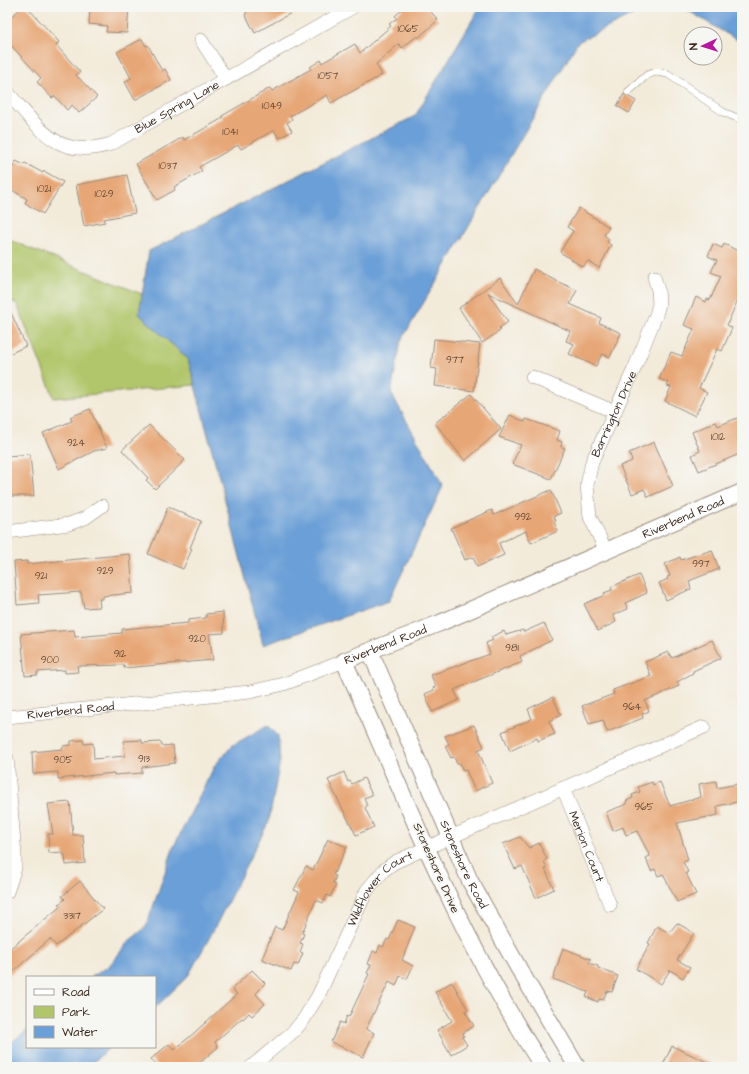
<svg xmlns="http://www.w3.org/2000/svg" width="749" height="1074" viewBox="0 0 749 1074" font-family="'Architects Daughter',sans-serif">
	<rect width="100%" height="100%" fill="#f6f6f2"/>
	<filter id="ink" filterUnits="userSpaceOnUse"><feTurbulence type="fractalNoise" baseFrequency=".025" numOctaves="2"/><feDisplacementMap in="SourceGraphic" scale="8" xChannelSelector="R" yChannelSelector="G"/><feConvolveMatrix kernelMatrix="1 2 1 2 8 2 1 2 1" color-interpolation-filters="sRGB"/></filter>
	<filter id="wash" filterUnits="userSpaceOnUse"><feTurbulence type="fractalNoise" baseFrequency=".012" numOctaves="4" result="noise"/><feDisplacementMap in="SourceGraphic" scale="16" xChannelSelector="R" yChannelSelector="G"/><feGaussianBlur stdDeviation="0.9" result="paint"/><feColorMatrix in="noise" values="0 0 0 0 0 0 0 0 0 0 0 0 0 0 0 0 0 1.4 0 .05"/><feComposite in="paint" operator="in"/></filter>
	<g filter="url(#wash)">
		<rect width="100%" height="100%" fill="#f3ebda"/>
		<polygon fill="#b1c66a" stroke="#767844" points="7,239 142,294 139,314 188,359 195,385 54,398 17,304 7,299"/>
		<g fill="#6b9fd7" stroke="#53647a">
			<polygon points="480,7 649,7 578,42 401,341 391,393 443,486 389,601 263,645 188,359 139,314 149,251 415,116"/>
			<polygon points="682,7 742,7 742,43"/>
			<polygon points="268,725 278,736 280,761 269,821 211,935 188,976 155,1008 155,977 91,977 109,966 129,941 146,927 174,846 215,765 233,745"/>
			<polygon points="27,1030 27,1047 110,1047 88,1067 7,1067 7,1046"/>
		</g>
		<g id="blocks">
			<g fill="#e7a674">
				<polygon points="22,7 27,7 59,42 56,45 80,72 76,75 97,97 79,113 72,105 67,110 55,96 52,98 37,82 41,78 7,41 7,21"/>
				<polygon points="90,7 129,7 127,33 106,32 107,26 89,24"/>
				<polygon points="244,7 302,7 255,33 245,14 247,13"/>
				<polygon points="405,7 427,7 438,20 418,38 417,36 402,48 399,44 376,64 382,75 331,103 327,95 290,116 292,119 287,123 292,131 279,138 274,130 241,149 238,145 199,167 202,171 174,187 175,190 157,200 136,164 183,137 184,140 223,118 222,116 270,88 272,91 311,69 310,67 321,60 322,63 355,44 360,53 391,26 389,24 397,18 395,16"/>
				<polygon points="142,39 146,46 148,45 162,71 165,69 171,80 135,100 125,82 131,78 117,52"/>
				<polygon points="624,94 636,101 629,113 617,106"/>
				<polygon points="16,161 24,165 25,163 43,173 44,171 63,182 43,214 25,203 27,199 7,187 7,176"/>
				<polygon points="127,175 135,213 104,219 105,222 84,226 76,185"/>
				<polygon points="579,208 609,227 604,235 609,239 607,242 611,245 599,268 588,261 583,267 560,252 573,231 567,227"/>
				<polygon points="713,244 722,248 724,244 742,253 742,290 727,325 732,328 722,351 717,349 699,388 707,392 695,416 665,401 671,387 667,386 669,383 659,379 671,352 682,356 694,329 684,325 696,297 706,302 707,299 710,300 721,276 711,272 717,260 708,256"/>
				<polygon points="534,269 556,281 577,290 570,304 601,318 599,323 621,333 610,357 602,354 596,366 569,354 574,344 566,341 570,331 488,293 508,322 499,328 501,330 482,343 459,308 500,278 518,304"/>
				<polygon points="7,304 26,346 7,355"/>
				<polygon points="434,339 480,344 474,391 435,386 437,369 431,368"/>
				<polygon points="471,394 501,429 465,461 435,423"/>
				<polygon points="90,409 107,448 94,451 59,469 43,433 72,421 70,417"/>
				<polygon points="510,415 525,422 526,419 560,431 557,440 562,442 561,447 565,448 551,479 512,464 521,445 499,437"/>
				<polygon points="742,416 742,453 699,471 692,455 700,451 692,432 716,422 718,426"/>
				<polygon points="149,425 185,460 155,489 146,480 148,478 122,450"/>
				<polygon points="654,442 673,486 648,497 644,489 632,494 620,466 632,461 629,453"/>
				<polygon points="30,454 34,496 7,496 7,474 9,474 8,456"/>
				<polygon points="551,490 561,513 554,516 556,521 554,522 558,531 531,543 526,531 499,543 504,555 477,567 473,557 465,560 451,528 492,510 494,515"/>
				<polygon points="168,507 201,521 190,548 192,549 183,569 148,554"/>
				<polygon points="712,550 719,569 689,581 691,589 666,600 659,583 668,579 667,577 670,576 665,564 680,557 681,560"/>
				<polygon points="130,554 133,593 103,596 103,599 99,599 100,607 84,608 81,592 38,595 39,603 17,605 14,562 27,561 27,564"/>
				<polygon points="639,575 647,593 625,603 628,609 613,615 616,622 598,631 584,604 605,595 604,593 612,590 611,587"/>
				<polygon points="223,612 224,633 209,634 213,660 124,668 124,665 77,666 78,672 65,673 65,670 37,672 38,675 25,676 21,634 74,630 75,637 122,633 122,629 188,623 188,620 206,618 206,614"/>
				<polygon points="544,623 552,640 520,656 522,662 454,690 459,700 432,712 425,694 434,690 433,688 436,687 431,675 490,654 486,643 493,640 491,637 504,631 506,635 523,630 524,632"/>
				<polygon points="712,640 721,658 693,671 693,673 677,682 679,686 645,701 649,711 642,714 643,718 607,732 603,720 589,724 582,706 614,694 613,690 651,676 645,662 668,652 672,658"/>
				<polygon points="553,697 561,715 549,721 555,734 538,741 537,738 510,751 502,732 532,719 528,709"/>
				<polygon points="474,725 484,747 478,750 492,783 475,791 466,770 463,771 460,763 457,764 454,757 451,758 445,746 449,744 445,736"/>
				<polygon points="83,740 84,744 93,743 94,759 125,756 124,741 142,740 142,743 161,742 162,746 173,745 175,763 142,767 142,773 114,775 114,773 58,779 58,772 33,774 32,752 62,749 63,746 71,745 71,741"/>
				<polygon points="344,772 348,782 350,781 352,784 364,778 372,795 364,798 367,806 365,808 374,827 356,835 328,780"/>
				<polygon points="716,781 717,788 742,783 742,801 717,806 718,815 677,823 688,860 683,862 688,872 686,873 696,894 677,902 663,874 658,876 655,869 651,871 646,858 650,856 637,831 626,835 623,827 613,831 606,812 627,804 626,801 633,798 632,795 640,792 638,787 652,782 653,785 660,782 670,806 701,797 699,784"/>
				<polygon points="70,802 73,835 83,835 85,863 66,865 65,855 63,855 63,852 49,853 48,834 53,834 48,804"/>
				<polygon points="520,837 529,848 539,843 547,859 544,861 547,869 545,869 554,889 536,898 522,866 515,869 503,844"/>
				<polygon points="328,839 347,847 333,875 336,876 333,883 336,885 330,897 327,895 323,903 316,900 302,933 304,934 300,943 303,944 300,952 303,953 298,965 294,964 291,971 262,959 275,927 282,930 299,892 294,890 306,866 313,870"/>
				<polygon points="80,881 103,909 56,946 50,939 7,977 7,951 61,906 59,904 65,899 62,896"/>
				<polygon points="398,920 415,927 402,960 413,966 407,979 400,976 396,986 389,982 366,1029 374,1033 363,1057 331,1042 340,1022 344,1024 347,1016 349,1017 369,974 367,973 371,965 368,964 373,951 377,953 380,945 383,947 387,939 389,940"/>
				<polygon points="677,923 694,933 677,960 690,967 683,978 670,970 661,984 636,969 650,944 648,943 657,926 669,933"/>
				<polygon points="563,948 591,959 589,963 598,966 598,968 618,976 612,992 607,991 603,1000 599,999 598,1002 586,997 588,992 553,979"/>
				<polygon points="252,970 265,983 256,994 265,1004 252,1016 249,1013 243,1019 242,1018 215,1042 218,1047 195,1067 158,1067 151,1059 169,1044 174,1050 194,1033 237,994 232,989"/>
				<polygon points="452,982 468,1010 465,1011 474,1026 463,1033 464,1036 462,1037 467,1045 451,1055 437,1030 452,1021 435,992"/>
				<polygon points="672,1046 718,1067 662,1067"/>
			</g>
		</g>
	</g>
	<g filter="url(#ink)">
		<use href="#blocks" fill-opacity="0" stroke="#978a7c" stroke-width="1"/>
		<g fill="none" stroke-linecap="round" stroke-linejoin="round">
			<defs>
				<polyline id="service" points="628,92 647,75 656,72 668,74 723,112 742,120"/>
				<g id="minor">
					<polyline points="201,40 226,79"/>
					<path id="s1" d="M7 92C40 128 57 161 111 144L353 7"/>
					<polyline points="532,377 615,412"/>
					<polyline points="7,532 69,524 85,518 102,506"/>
					<path id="s2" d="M606 551 590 517 587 485 592 462 635 367 656 315 659 304 658 290 654 277"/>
					<path id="s3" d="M7 717 250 692 284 684 344 661"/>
					<polyline points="7,758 15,855 15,868 7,892"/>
					<path id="s4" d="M563 788 610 905"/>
					<path id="s5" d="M251 1067 294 1031 304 1019 319 994 367 890 384 870 395 862 451 837 704 727"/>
				</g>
				<g id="tertiary">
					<path id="s6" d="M370 651 470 881 519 969 577 1067"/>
					<path id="s7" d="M543 1067C460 940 406 799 344 661L440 623 742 492"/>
				</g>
			</defs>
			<use href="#service" stroke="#978a7c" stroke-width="8"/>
			<use href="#minor" stroke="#978a7c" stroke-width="14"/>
			<use href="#tertiary" stroke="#978a7c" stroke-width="18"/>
			<use href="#service" stroke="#fff" stroke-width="7"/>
			<use href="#minor" stroke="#fff" stroke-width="13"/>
			<use href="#tertiary" stroke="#fff" stroke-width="16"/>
		</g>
	</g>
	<g text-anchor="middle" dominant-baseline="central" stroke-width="3.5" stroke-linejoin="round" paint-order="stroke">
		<g font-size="10" fill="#664934">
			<text x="408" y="29">1065</text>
			<text x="328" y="76">1057</text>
			<text x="272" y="106">1049</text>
			<text x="230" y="132">1041</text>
			<text x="168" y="166">1037</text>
			<text x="44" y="189">1021</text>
			<text x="104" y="194">1029</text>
			<text x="455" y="360">977</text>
			<text x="718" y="437">1012</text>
			<text x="76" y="443">924</text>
			<text x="523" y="517">992</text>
			<text x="701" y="564">997</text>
			<text x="105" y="571">929</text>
			<text x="41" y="576">921</text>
			<text x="197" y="639">920</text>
			<text x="512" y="648">981</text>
			<text x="120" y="654">912</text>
			<text x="50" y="660">900</text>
			<text x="632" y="707">964</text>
			<text x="144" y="759">913</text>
			<text x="63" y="760">905</text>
			<text x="644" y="807">965</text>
			<text x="72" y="916">3317</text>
		</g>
		<g font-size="12" fill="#3b2a1e" stroke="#f6f6f2">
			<text stroke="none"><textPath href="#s1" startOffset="202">Blue Spring Lane</textPath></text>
			<text stroke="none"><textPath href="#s2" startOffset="146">Barrington Drive</textPath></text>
			<text stroke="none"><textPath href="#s7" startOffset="821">Riverbend Road</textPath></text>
			<text stroke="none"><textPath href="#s7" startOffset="497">Riverbend Road</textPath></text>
			<text stroke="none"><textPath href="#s3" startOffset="64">Riverbend Road</textPath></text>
			<text stroke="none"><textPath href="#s4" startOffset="63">Merion Court</textPath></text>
			<text stroke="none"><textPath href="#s6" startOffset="233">Stoneshore Road</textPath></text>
			<text transform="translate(436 868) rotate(66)">Stoneshore Drive</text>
			<text stroke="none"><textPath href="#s5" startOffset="225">Wildflower Court</textPath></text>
		</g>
	</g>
	<rect width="749" height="1074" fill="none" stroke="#f6f6f2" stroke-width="24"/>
	<rect x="26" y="976" width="130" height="72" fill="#f6f6f2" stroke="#aba49d"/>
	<rect x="34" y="989" width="20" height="6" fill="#ffffff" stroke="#aba49d"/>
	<text x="62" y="996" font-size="12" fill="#3b2a1e">Road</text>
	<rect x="34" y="1006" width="20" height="12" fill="#b1c66a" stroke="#aba49d"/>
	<text x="62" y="1016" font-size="12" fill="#3b2a1e">Park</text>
	<rect x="34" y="1026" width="20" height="12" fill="#6b9fd7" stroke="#aba49d"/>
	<text x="62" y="1036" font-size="12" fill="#3b2a1e">Water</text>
	<g transform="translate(703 46) rotate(266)"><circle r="19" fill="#f6f6f2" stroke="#aba49d"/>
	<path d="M0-3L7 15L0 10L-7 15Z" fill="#b5179e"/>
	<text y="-6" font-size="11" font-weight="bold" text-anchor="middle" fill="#3b2a1e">N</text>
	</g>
</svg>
